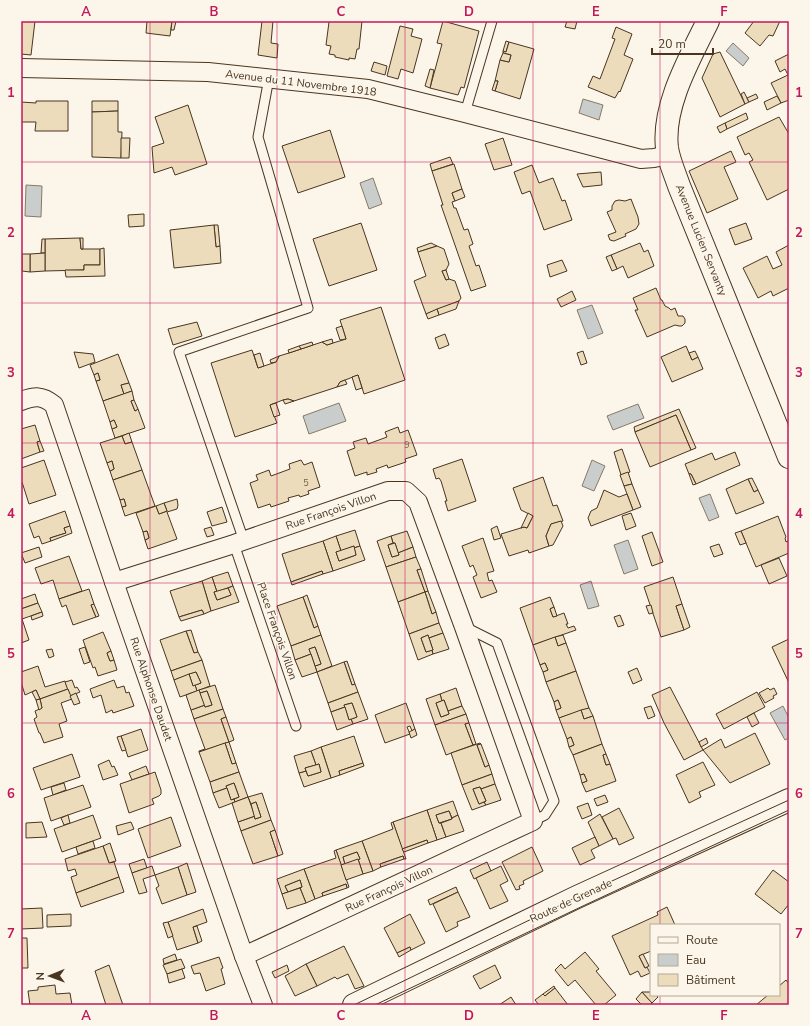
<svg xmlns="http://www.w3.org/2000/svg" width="810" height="1026" viewBox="0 0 810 1026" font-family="'Nunito Sans',sans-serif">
	<rect width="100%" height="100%" fill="#fbf6e9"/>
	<g fill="#c9cecd" stroke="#887966">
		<polygon points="733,43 749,58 743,66 726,51"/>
		<polygon points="583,99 603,105 599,120 579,113"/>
		<polygon points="373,178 382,204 369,209 360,183"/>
		<polygon points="26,185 42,186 41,217 25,216"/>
		<polygon points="592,305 603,333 588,339 577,310"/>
		<polygon points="339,403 346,421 309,434 303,416"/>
		<polygon points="638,404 644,418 613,430 607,416"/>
		<polygon points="592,460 605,466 594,491 582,486"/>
		<polygon points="710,494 719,517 709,521 699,498"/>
		<polygon points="628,540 638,569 624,574 614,545"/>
		<polygon points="591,581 599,606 588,609 580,585"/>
		<polygon points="783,706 789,718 789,738 785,740 770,713"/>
	</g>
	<g fill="#ecdcbc" stroke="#4a3520">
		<polygon points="21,21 35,21 31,55 21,54"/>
		<polygon points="147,21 172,21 170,36 146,33"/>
		<polygon points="172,21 176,21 174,30 171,30"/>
		<polygon points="262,21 273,21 271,43 278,44 277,58 258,55"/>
		<polygon points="328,21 362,21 359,49 357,49 355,59 349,58 349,60 335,57 335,55 329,54 331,46 326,45 329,22"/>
		<polygon points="443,21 479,31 464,88 461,87 458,95 430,88 442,44 437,43"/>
		<polygon points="567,21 577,21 575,29 565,27"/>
		<polygon points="754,21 780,21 773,36 769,35 760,46 745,33"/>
		<polygon points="400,26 413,29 411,36 422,39 413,73 401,69 398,79 387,76"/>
		<polygon points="616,27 632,34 624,55 633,59 620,92 619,91 615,98 588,87 593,76 600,79 615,39 612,38"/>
		<polygon points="506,41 509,42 506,52 503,51"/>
		<polygon points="509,42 534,49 520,99 495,91 498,81 495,81 500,60 509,62 511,55 503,53 503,51 506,52"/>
		<polygon points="720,52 745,104 720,117 702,78 713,54"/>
		<polygon points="503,53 511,55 509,62 500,60"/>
		<polygon points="789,54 789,100 781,103 771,83 788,75 785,69 780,72 775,61"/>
		<polygon points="374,62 387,66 385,75 371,71"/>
		<polygon points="430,69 434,70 430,88 425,86"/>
		<polygon points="495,81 498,81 495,91 492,90"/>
		<polygon points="744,92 749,102 745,104 741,94"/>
		<polygon points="756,94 758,98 749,102 747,98"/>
		<polygon points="777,96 781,103 767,110 764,102"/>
		<polygon points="36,101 68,101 68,131 35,131 36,122 21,122 21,102 36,103"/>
		<polygon points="92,101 118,101 118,111 92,112"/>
		<polygon points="188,105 207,164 175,175 172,167 154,173 152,147 164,143 155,117"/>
		<polygon points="118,111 118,132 122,132 121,158 92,157 92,112"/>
		<polygon points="746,113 748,119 727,129 725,123"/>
		<polygon points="779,117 789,134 789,189 767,200 749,162 753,160 749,153 745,155 737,137"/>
		<polygon points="725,123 727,129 720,133 717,127"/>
		<polygon points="330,130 345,177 298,193 282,146"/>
		<polygon points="121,138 130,138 129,158 121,158"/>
		<polygon points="503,138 512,165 494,170 485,144"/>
		<polygon points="731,151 736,162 724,167 738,199 707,213 689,171"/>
		<polygon points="450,157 453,164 432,171 430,164"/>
		<polygon points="454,164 462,189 452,193 455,201 452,202 454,208 456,208 464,230 468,229 473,244 469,246 476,266 479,265 486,286 471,291 441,205 443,205 432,171"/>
		<polygon points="532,165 539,183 553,178 562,201 565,200 572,220 544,230 530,191 522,194 514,172"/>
		<polygon points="601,172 602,185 583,187 577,174"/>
		<polygon points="462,189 465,197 455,201 452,193"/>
		<polygon points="631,199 638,217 639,224 636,229 625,234 626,236 614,241 610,240 608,235 616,232 607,212 612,210 612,206 615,201 619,200 625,201"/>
		<polygon points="144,214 144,226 129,227 128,215"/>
		<polygon points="361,223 377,270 329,286 313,239"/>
		<polygon points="746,223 752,239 735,245 729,229"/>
		<polygon points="214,225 218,225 220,246 216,247"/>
		<polygon points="214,225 216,247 220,246 221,263 174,268 170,230"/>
		<polygon points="80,238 81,249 100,249 100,265 84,265 84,270 45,271 45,239"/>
		<polygon points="80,238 83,238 83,249 81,249"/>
		<polygon points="42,239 45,239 45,253 41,253"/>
		<polygon points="431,243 437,246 418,252 417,248"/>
		<polygon points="640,243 644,252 648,250 654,266 628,278 623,266 617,269 611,255"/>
		<polygon points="789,245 789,288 773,296 771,291 758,298 743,268 767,256 773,269 782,265 776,252"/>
		<polygon points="437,246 444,249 449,264 446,270 442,271 446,280 449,279 455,281 461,298 459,301 426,314 414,281 426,276 418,252"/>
		<polygon points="104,248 105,276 66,277 65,270 84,270 84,265 100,265 100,249"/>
		<polygon points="45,253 45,271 30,272 30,254"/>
		<polygon points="22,254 30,254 30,272 22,271"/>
		<polygon points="611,255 617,269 612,271 606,257"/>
		<polygon points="562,260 567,271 550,277 547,265"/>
		<polygon points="446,270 449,279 446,280 442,271"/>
		<polygon points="656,288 661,300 662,300 665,306 669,308 671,310 675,308 678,316 683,316 685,319 685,323 682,326 679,326 675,325 647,337 635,310 638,310 633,298"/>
		<polygon points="572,291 576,300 561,307 557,299"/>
		<polygon points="459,301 456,309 439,315 437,309"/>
		<polygon points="381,307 405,380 364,394 358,375 340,382 337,387 294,401 288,399 283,400 270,405 277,423 235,437 211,363 252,350 258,368 276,362 279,356 289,353 322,342 327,345 333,343 346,339 340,320"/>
		<polygon points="437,309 439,315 428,319 426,314"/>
		<polygon points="197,322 202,336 173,345 168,329"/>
		<polygon points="342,326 346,339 340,340 336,328"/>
		<polygon points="445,334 449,345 439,349 435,338"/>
		<polygon points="332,339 333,343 327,345 322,342"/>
		<polygon points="312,342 313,345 301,349 299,346"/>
		<polygon points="299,346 301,349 289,353 288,350"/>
		<polygon points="686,346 692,360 698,357 703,369 672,382 661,357"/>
		<polygon points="583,351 587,363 581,365 577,353"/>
		<polygon points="695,351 698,357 692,360 689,353"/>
		<polygon points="74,352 93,354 95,362 79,368"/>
		<polygon points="260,353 264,366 258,368 254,355"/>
		<polygon points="118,354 129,383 121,385 124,394 103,401 96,381 100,380 98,373 94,375 90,365"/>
		<polygon points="279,356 276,362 271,363 270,360"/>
		<polygon points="98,373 100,380 96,381 94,375"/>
		<polygon points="358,375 362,388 356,390 352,377"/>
		<polygon points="345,380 347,384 337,387 340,382"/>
		<polygon points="129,383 132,391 124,394 121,385"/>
		<polygon points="132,391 134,400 131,401 135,411 138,409 145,428 115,438 112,429 117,427 114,420 110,422 103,401"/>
		<polygon points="288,399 294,401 285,404 283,400"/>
		<polygon points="134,400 138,409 135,411 131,401"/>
		<polygon points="276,403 280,415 274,417 270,405"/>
		<polygon points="679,409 696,448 691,450 676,415 635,432 634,427"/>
		<polygon points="676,415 691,450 650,467 635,432"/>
		<polygon points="114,420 117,427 112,429 110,422"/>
		<polygon points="35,425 40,441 37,442 40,452 21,459 21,429"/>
		<polygon points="398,427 400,433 408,430 417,455 405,459 406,462 388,468 387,465 376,469 377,472 367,475 367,472 355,476 347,451 355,448 353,442 366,438 368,444 387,437 385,432"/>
		<polygon points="129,433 132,442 125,444 122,436"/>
		<polygon points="122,436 125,444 132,442 142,470 113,480 110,471 114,469 112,461 107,463 100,443"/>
		<polygon points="40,441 44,451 40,452 37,442"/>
		<polygon points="622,449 630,472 621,475 614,452"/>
		<polygon points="735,452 740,465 696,484 691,474 689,474 685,464 712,453 715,460"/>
		<polygon points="462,459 476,501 448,511 445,501 447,501 441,481 439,478 436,479 433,469"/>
		<polygon points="44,460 56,495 29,504 22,482 21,483 21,468"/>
		<polygon points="301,460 304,465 312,462 320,487 308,491 309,494 300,497 299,495 288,498 289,501 271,507 270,504 258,508 250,483 258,480 256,475 269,470 271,476 290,469 289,464"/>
		<polygon points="112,461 114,469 110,471 107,463"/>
		<polygon points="142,470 155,506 125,516 122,507 126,506 124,499 120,500 113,480"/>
		<polygon points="628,472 632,484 624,486 620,475"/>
		<polygon points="689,474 691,474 696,484 693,485"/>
		<polygon points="543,477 553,506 557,505 563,521 551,524 546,536 549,546 529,553 528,550 509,556 501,534 524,527 527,528 533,516 521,510 513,488"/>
		<polygon points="752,478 758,490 754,492 748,479"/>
		<polygon points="748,479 754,492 758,490 764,503 736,514 726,489"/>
		<polygon points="632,484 641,507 633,510 624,486"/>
		<polygon points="604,490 619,497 627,494 633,510 591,526 588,518 591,511 597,508"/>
		<polygon points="124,499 126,506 122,507 120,500"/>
		<polygon points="177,499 178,505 177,509 167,512 177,539 148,549 145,540 149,538 147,531 143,532 136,513 156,506 159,514 167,511 164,503"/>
		<polygon points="164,503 167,511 159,514 156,506"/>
		<polygon points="222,507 227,522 212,526 207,512"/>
		<polygon points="65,511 70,526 64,528 66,533 50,538 51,541 42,544 39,536 34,538 29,524"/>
		<polygon points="528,513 533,516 527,528 524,527 521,528"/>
		<polygon points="631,513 636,526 626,530 622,516"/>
		<polygon points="778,516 786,537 785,538 786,542 788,541 789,543 789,553 756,567 741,531"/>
		<polygon points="561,521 563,526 553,545 549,546 546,536 551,524"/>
		<polygon points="70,526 72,533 51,541 50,538 66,533 64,528"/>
		<polygon points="497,526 501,538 494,540 491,529"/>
		<polygon points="211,527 214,535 207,537 204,529"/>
		<polygon points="355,530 360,546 354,548 354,546 341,551 336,536"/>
		<polygon points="147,531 149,538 145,540 143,532"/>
		<polygon points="407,531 413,547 398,553 395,543 393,543 391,536"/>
		<polygon points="741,531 746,543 740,545 735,533"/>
		<polygon points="652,532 663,562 652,566 642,536"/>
		<polygon points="336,536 341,551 336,552 339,561 356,555 354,548 360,546 365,560 333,571 323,541"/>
		<polygon points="391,536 393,543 388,545 392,557 399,555 398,553 413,547 416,557 386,567 377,541"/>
		<polygon points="483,538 494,571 487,573 489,581 492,580 497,592 481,598 473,577 477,575 473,565 470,567 462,546"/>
		<polygon points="323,541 333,571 323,574 322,571 291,582 282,554"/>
		<polygon points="395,543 399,555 392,557 388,545"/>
		<polygon points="719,544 723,554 714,557 710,547"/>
		<polygon points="354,546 356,555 339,561 336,552"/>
		<polygon points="39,547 42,557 25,563 21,553"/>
		<polygon points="69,556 82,591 59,599 53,580 41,584 35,568"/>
		<polygon points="416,557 421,569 417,570 425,592 398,602 386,567"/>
		<polygon points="779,558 787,576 769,584 761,565"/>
		<polygon points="421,569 428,591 425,592 417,570"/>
		<polygon points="322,571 323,574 292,585 291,582"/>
		<polygon points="228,572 233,586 217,592 212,577"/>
		<polygon points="212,577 217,592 214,592 217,600 231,595 228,588 233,586 239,602 211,611 202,581"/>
		<polygon points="673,577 682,604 676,606 684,630 661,637 644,587"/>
		<polygon points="202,581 211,611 204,614 202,610 179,617 170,591"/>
		<polygon points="228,588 231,595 217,600 214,592"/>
		<polygon points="89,589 94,604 91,605 96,617 73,625 66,605 62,607 59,599"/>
		<polygon points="428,591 436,612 432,614 425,592"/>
		<polygon points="425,592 432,614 436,612 439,623 409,634 398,602"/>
		<polygon points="35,594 38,603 21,609 21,599"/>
		<polygon points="307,595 318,626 314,628 303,597"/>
		<polygon points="303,597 314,628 318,626 321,635 291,646 277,606"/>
		<polygon points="550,597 554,607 550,609 553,617 564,613 568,624 566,624 568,628 574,626 576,630 533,645 520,608"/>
		<polygon points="38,603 42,612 22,619 29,640 21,643 21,609"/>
		<polygon points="94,604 99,616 96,617 91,605"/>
		<polygon points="682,604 690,627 684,630 676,606"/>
		<polygon points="651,605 653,613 649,614 646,606"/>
		<polygon points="554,607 557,616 553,617 550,609"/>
		<polygon points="202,610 204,614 181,621 179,617"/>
		<polygon points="42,612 43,616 32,620 31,616"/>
		<polygon points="620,615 624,625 618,627 614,617"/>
		<polygon points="439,623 443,633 429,638 428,635 421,638 426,652 432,650 433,654 418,660 409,634"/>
		<polygon points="191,630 198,652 194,653 186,631"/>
		<polygon points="186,631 194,653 198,652 202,660 171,671 160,640"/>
		<polygon points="103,632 111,651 107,653 110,661 114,660 117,670 98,676 95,667 93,668 83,640"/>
		<polygon points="443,633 449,649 433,654 432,650 433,650 429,638"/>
		<polygon points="321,635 332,666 317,672 315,666 321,664 315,647 309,649 311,654 295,660 291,646"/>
		<polygon points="428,635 433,650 426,652 421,638"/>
		<polygon points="563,635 566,643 558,646 555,637"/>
		<polygon points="555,637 558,646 566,643 576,671 546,682 543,672 548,670 545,663 540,665 533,645"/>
		<polygon points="789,639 789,683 772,647"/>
		<polygon points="85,647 90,662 84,664 79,649"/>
		<polygon points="315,647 321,664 315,666 309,649"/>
		<polygon points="52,649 54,656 49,658 46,650"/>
		<polygon points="111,651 114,660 110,661 107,653"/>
		<polygon points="311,654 317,672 302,677 295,660"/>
		<polygon points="202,660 210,686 197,691 195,685 201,683 196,672 174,680 171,671"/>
		<polygon points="347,661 355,684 352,685 344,662"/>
		<polygon points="344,662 352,685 355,684 358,692 328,703 317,672"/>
		<polygon points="545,663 548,670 543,672 540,665"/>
		<polygon points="38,666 45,687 65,681 68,689 40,699 36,690 25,695 21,682 21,672"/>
		<polygon points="637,668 642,680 633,684 628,672"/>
		<polygon points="576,671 589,708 559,718 556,710 561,708 558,700 554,702 546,682"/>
		<polygon points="196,672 201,683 193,686 189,674"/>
		<polygon points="189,674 193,686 195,685 197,691 180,697 174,680"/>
		<polygon points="72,680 75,688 77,687 80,692 70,696 65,682"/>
		<polygon points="114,680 117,688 124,686 126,693 129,692 134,706 113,713 112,710 106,713 101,695 93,698 90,689"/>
		<polygon points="215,685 223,709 194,719 191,710 205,705 205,707 212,705 207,691 200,693 199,690"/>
		<polygon points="670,687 703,750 684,760 664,723 652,695"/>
		<polygon points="456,688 462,706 448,711 444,700 442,701 440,694"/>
		<polygon points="768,688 770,690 774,688 777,694 773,696 774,698 765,703 759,693"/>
		<polygon points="68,689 72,699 61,703 67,721 59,724 63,737 44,743 40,733 39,733 34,719 37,717 35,711 42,708 40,699"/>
		<polygon points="36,690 40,699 36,700 32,692"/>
		<polygon points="199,690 205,705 191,710 186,695"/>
		<polygon points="207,691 212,705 205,707 200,693"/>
		<polygon points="358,692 368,719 353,724 351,719 357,717 352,703 344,705 345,707 331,712 328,703"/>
		<polygon points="757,692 765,707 724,729 716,714"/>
		<polygon points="76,693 80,703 74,705 70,696"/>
		<polygon points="440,694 442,701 436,703 441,717 449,714 448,711 462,706 466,714 435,725 426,699"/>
		<polygon points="40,699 42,708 39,710 36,700"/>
		<polygon points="444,700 449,714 441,717 436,703"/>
		<polygon points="558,700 561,708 556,710 554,702"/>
		<polygon points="352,703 357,717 349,720 344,705"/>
		<polygon points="406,703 415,729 412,731 410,726 407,727 410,734 385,743 375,715"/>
		<polygon points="651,706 655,716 648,719 644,708"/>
		<polygon points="345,707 349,720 351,719 353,724 337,730 331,712"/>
		<polygon points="589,708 593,716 584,719 581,710"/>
		<polygon points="223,709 226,717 221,719 229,742 199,752 199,751 205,749 194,719"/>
		<polygon points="581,710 584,719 593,716 602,744 573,755 569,747 574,745 571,737 567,739 559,718"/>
		<polygon points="754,713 759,723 752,727 747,717"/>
		<polygon points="466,714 469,723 465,724 473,745 446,755 435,725"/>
		<polygon points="226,717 234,740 229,742 221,719"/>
		<polygon points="469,723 476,744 473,745 465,724"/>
		<polygon points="141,729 148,750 128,757 121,736"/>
		<polygon points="415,729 417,735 411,738 409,732"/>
		<polygon points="755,733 770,764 730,783 703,750 721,739 725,748"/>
		<polygon points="121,736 126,750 122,751 117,737"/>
		<polygon points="354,736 363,763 339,771 340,775 331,778 321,747"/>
		<polygon points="571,737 574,745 569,747 567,739"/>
		<polygon points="706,738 708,743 701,747 699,742"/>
		<polygon points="229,742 236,763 232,764 225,743"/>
		<polygon points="225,743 232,764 236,763 239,772 210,782 199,752"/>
		<polygon points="480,743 481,744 477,745 485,767 489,765 492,774 462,785 451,753"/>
		<polygon points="481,744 489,765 485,767 477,745"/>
		<polygon points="602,744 606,754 603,755 606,765 610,764 616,781 586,792 582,783 587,781 584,774 580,775 573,755"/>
		<polygon points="321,747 331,778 304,787 299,773 306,771 308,776 321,772 319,764 316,765 311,751"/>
		<polygon points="311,751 316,765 305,768 306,771 299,773 294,756"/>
		<polygon points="72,754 80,777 41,790 33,768"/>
		<polygon points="606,754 610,764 606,765 603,755"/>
		<polygon points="109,760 112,767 114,766 118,775 103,780 98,765"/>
		<polygon points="703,762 715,785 699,792 701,797 689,803 676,775"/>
		<polygon points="363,763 364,766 340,775 339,771"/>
		<polygon points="319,764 321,772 308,776 305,768"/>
		<polygon points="146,766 149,774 132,780 129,773"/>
		<polygon points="155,772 161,790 161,794 159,796 152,799 154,804 129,813 120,784"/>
		<polygon points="239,772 248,797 235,802 234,799 239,797 234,783 226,786 227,788 213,793 210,782"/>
		<polygon points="492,774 495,784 481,789 480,787 473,789 479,804 484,802 486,805 472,810 462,785"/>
		<polygon points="584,774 587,781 582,783 580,775"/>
		<polygon points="64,783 66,790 53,795 51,787"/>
		<polygon points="234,783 239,797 231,800 226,786"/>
		<polygon points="495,784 501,800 486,805 484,802 486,801 481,789"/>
		<polygon points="83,785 91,807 51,821 44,798"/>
		<polygon points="480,787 486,801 479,804 473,789"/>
		<polygon points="227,788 231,800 234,799 235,802 219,808 213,793"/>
		<polygon points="262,793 271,820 241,831 238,822 255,816 255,819 261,817 256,802 251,804 248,797"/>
		<polygon points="605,795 608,802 597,806 594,799"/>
		<polygon points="248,797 255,816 238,822 232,803"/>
		<polygon points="453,801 458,815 452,818 449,811 436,815 439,823 441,823 446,837 437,840 427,810"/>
		<polygon points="256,802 261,817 255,819 251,804"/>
		<polygon points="588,803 592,815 582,819 577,807"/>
		<polygon points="619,808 634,838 619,845 616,838 613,839 602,817"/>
		<polygon points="427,810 437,840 428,843 427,840 402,849 393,822"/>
		<polygon points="449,811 452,819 439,823 436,815"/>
		<polygon points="600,814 613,839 599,846 588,822"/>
		<polygon points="68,815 70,823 64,825 61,818"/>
		<polygon points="93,815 101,838 62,852 54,829"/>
		<polygon points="458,815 464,831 446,837 441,823 452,819 452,818"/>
		<polygon points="171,817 181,846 148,858 138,829"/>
		<polygon points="271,820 275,830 270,832 278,856 253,864 241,831"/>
		<polygon points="42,822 47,837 26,838 26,823"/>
		<polygon points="131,822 134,829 118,835 116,826"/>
		<polygon points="393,822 406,859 404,859 403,856 380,864 381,867 373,871 362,841 393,829 391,823"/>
		<polygon points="275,830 283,854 278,856 270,832"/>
		<polygon points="595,837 599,846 591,850 595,858 580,865 572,848"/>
		<polygon points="427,840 428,843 404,852 402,849"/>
		<polygon points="93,841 95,848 78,854 76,847"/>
		<polygon points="362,841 373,871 363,874 358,859 360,859 357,852 343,857 345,864 341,865 336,850"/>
		<polygon points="110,843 116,861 109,863 103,846"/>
		<polygon points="103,846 109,863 114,862 119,877 76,893 71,877 77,875 75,869 68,871 65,859"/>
		<polygon points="532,847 543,871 523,881 524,884 519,886 520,889 516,890 502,862"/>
		<polygon points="336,850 349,887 347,888 346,884 322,893 323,896 315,899 304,869 336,858 334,851"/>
		<polygon points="357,852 360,859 345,864 343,857"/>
		<polygon points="403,856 404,859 381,867 380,864"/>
		<polygon points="144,859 147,868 132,873 129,864"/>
		<polygon points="358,859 363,874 346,880 341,865"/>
		<polygon points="487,862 491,871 474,879 470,870"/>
		<polygon points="187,863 196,892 187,895 178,867"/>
		<polygon points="152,866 155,875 143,879 147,892 139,894 132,873"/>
		<polygon points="501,866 508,881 500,885 508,901 490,909 476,878"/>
		<polygon points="178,867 187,895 162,904 156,888 159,886 155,875"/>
		<polygon points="304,869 315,899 306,903 300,888 302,887 300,880 285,886 288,892 282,894 277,879"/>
		<polygon points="773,870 789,882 789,904 781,914 755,894"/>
		<polygon points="119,877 124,892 81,907 76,893"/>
		<polygon points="300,880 302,887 288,892 285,886"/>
		<polygon points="346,884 347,888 323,896 322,893"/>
		<polygon points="456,887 458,892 430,905 428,900"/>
		<polygon points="300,888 306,903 287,909 282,894"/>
		<polygon points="458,892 470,917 457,922 458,926 446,932 433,904"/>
		<polygon points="667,907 675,925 651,925 651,951 639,956 645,968 647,967 650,973 641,977 638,971 630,975 612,936 658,915 657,912"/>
		<polygon points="42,908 43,928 21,929 21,909"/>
		<polygon points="203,909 207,922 193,927 198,943 177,950 168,922"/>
		<polygon points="71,914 71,926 47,927 47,915"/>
		<polygon points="410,914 425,943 411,950 410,947 397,953 384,928"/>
		<polygon points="168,922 173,936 168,938 163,923"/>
		<polygon points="197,926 202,941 198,943 193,927"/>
		<polygon points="21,938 27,938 28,968 21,968"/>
		<polygon points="344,946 364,986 355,989 348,974 337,979 335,977 317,986 306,964"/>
		<polygon points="410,947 411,950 399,957 397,953"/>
		<polygon points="585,952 599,969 596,971 616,995 604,1005 596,1005 575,980 568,986 555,970 561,964 565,969"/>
		<polygon points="175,954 177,960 164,964 163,959"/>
		<polygon points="643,954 649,966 645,968 639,956"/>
		<polygon points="219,957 223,968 221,969 225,984 206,991 200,973 194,974 191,966"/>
		<polygon points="181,959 185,968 167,974 163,965"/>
		<polygon points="306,964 317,986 295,996 285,976"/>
		<polygon points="109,965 123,1005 106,1005 95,971"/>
		<polygon points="287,965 289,971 275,978 272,972"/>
		<polygon points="495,965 501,978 480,989 473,976"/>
		<polygon points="182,969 185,978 169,983 167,974"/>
		<polygon points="786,980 789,984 789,1005 756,1005 768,995 779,995 779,986"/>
		<polygon points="55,985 56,994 70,993 72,1005 30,1005 28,991 38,990 38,987"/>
		<polygon points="554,986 555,988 545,996 543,994"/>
		<polygon points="555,988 568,1005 539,1005 535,1000 543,994 545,996"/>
		<polygon points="642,992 652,1003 650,1005 642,1005 636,999"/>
		<polygon points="642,992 651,992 651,995 656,995 658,997 652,1003"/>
		<polygon points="511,997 516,1005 499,1005"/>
	</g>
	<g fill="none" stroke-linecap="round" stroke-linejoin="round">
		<defs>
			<g id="lane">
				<polyline points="465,113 492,21"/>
				<polyline points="244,541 179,352 308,308 258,137 269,78"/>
				<polyline points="234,544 296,726"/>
				<polyline points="465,627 497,643 554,801 545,815 533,821"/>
			</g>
			<g id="street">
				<polyline points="21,68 208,72 368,89 465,113 641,159 654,158 668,155"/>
				<path d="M21 401C35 396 42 395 54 405L114 582 244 956 263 1005"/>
				<polyline points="114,582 234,544 388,491 406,491 418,502 464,627 533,821 244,956"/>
			</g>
			<g id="secondary">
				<path d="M708 21C690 58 662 106 667 148 669 161 675 174 679 186L789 457"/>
				<polyline points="354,1005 577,897 789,800"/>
			</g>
		</defs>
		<use href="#lane" stroke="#4a3520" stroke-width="11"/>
		<use href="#street" stroke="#4a3520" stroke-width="20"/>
		<use href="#secondary" stroke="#4a3520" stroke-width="24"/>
		<use href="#lane" stroke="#fbf6e9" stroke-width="9"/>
		<use href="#street" stroke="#fbf6e9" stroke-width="18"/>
		<use href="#secondary" stroke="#fbf6e9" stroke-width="22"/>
		<g stroke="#4a3520" stroke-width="1">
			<polyline points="354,1005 577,897 789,800"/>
			<polyline points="375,1005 585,905 789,810"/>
		</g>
	</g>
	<path fill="none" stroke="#c2185b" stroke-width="1" stroke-opacity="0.55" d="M150 21V1005M277 21V1005M405 21V1005M533 21V1005M660 21V925M21 162H789M21 303H789M21 443H789M21 583H789M21 723H789M21 864H789M660 995V1005"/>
	<g text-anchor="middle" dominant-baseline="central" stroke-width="3" stroke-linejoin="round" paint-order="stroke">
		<g font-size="9" fill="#725f47">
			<text x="407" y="445">9</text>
			<text x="306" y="483">5</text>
		</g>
		<g font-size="11" fill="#4a3520" stroke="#fbf6e9">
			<text transform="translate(301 83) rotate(7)">Avenue du 11 Novembre 1918</text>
			<text transform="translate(701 240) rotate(68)">Avenue Lucien Servanty</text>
			<text transform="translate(331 511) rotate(-19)">Rue François Villon</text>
			<text transform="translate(277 631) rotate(71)">Place François Villon</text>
			<text transform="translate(151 689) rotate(71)">Rue Alphonse Daudet</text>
			<text transform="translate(389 889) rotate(-25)">Rue François Villon</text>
			<text transform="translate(571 901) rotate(-25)">Route de Grenade</text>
		</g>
	</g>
	<rect width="810" height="1026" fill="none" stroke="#fbf6e9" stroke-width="44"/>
	<rect x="650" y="924" width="130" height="72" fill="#fbf6e9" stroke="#b4a999"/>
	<rect x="658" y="937" width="20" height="6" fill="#fbf6e9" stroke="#b4a999"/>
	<text x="686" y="944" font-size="12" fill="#4a3520">Route</text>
	<rect x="658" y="954" width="20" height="12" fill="#c9cecd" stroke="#b4a999"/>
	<text x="686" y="964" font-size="12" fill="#4a3520">Eau</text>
	<rect x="658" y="974" width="20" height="12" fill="#ecdcbc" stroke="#b4a999"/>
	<text x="686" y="984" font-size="12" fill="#4a3520">Bâtiment</text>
	<g transform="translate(50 976) rotate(269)" stroke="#fbf6e9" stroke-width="3" paint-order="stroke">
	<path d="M0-3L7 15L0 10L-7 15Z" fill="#4a3520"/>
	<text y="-6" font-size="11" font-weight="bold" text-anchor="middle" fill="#4a3520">N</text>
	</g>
	<path d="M652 48v6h61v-6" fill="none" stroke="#4a3520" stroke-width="2"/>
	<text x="658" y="48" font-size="12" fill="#4a3520" stroke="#fbf6e9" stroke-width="3" paint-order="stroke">20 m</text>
	<rect x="22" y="22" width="766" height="982" fill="none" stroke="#c2185b" stroke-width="1.5"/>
	<g font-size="13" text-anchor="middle" font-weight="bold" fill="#c2185b">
		<text x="86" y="16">A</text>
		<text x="214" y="16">B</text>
		<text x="341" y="16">C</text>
		<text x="469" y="16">D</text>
		<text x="596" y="16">E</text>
		<text x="724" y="16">F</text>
		<text x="11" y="97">1</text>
		<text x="799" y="97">1</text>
		<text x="11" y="237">2</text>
		<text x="799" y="237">2</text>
		<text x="11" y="377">3</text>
		<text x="799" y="377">3</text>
		<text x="11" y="518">4</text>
		<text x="799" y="518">4</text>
		<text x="11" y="658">5</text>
		<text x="799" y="658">5</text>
		<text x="11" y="798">6</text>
		<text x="799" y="798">6</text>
		<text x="11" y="938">7</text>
		<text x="799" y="938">7</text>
		<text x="86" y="1020">A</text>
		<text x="214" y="1020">B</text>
		<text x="341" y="1020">C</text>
		<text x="469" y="1020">D</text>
		<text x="596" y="1020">E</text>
		<text x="724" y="1020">F</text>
	</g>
</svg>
